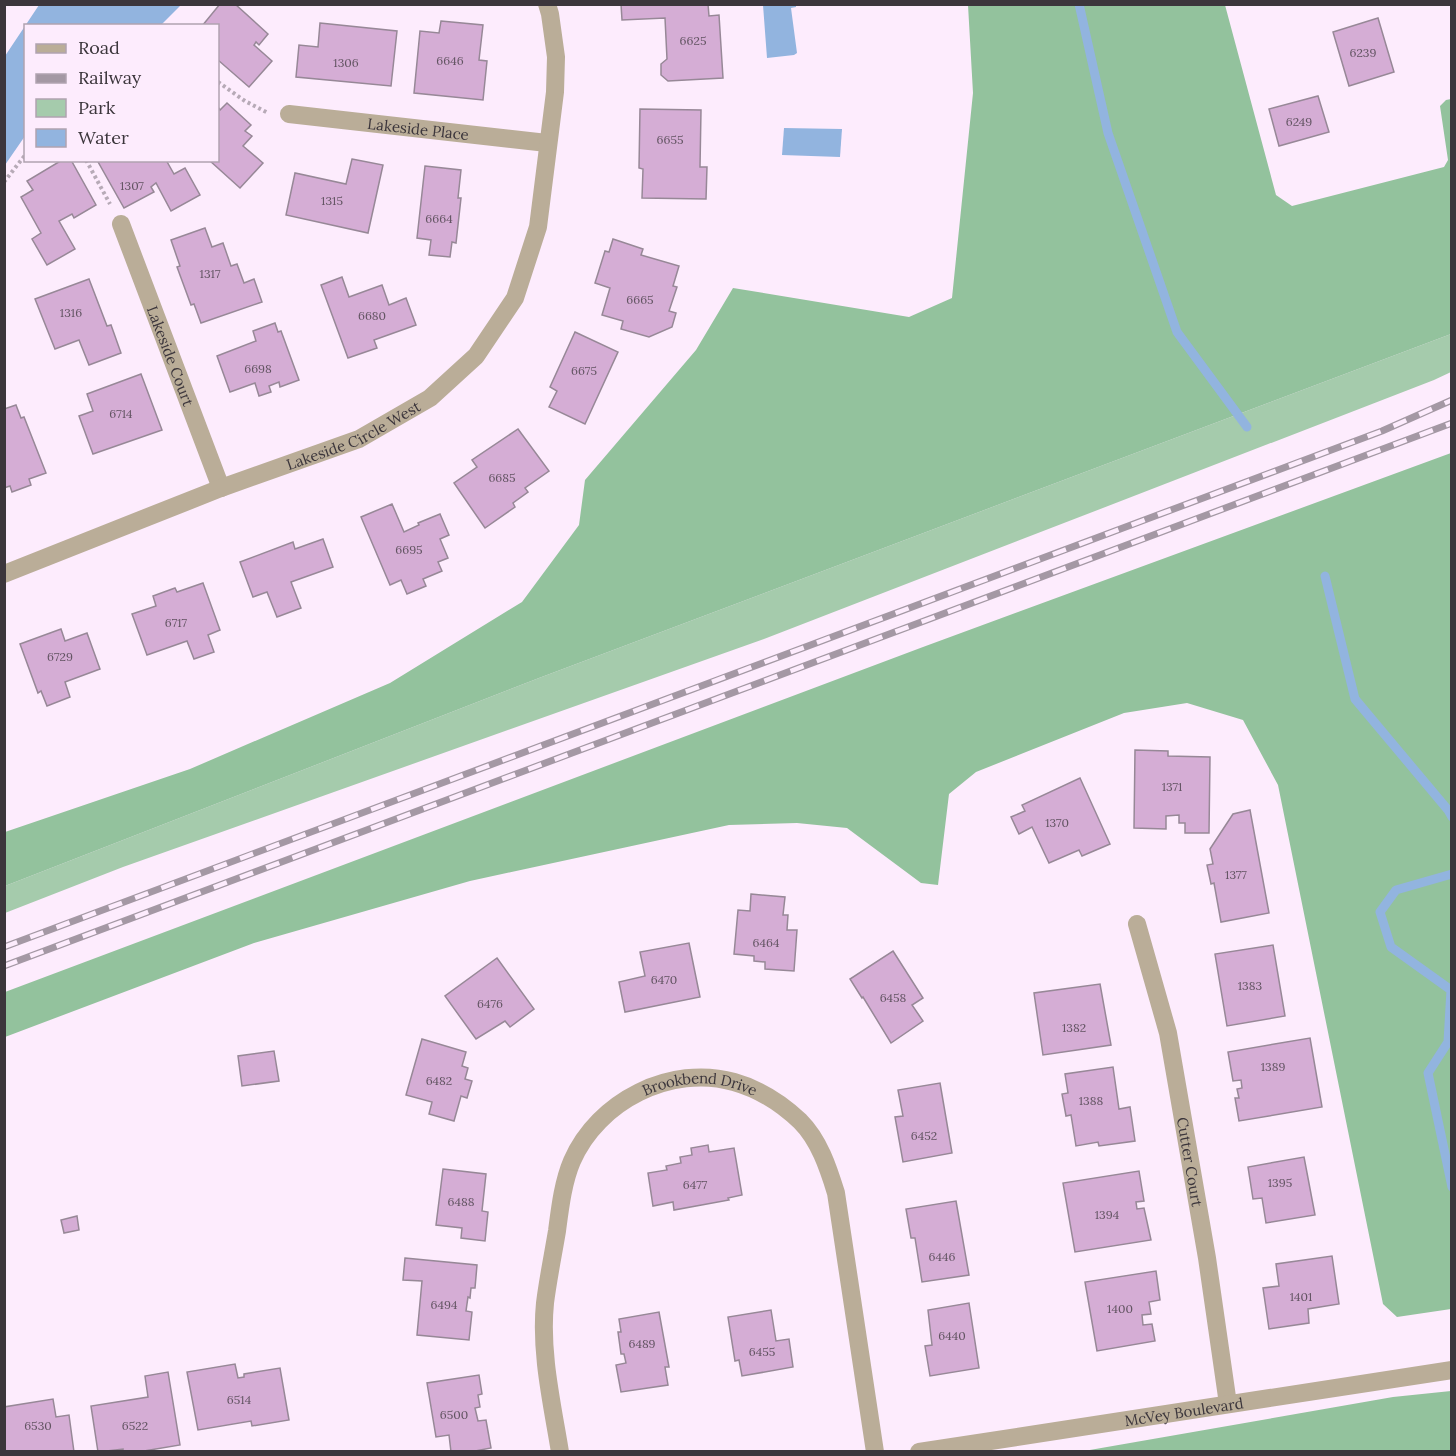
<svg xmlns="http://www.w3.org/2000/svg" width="1456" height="1456" viewBox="0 0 1456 1456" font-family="Lora,serif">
	<rect width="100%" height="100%" fill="#fdecfd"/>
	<polygon fill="#a5cbac" points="1451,334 1451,372 1434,380 764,639 123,867 5,913 5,886 539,678"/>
	<g fill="#93c29d">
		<polygon points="968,5 1225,5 1276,195 1292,206 1444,167 1448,160 1440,106 1446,100 1451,99 1451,334 539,678 5,886 5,832 190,769 390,683 522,602 579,525 585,480 696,350 733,288 909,317 952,298 973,93"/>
		<polygon points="1451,453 1451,1309 1397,1317 1383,1304 1278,785 1243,720 1187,703 1124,713 976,772 949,794 938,885 921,883 847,828 797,823 729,825 470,881 254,943 5,1037 5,992 923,647"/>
		<polygon points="1451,1391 1451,1451 1084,1451 1393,1397"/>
	</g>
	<g fill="#92b4df">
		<polygon points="39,5 181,5 161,25 26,26 25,136 5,165 5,56"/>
		<polygon points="763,5 796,5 796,7 791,8 797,53 794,55 767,58"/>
		<polygon points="784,128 842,129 840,157 782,155"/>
	</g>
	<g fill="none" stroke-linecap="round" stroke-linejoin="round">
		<g stroke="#92b4df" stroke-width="9">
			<polyline points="1079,4 1108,133 1177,332 1247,427"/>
			<polyline points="1325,576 1355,699 1448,810 1452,817"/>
			<polyline points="1452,874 1396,890 1380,912 1391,947 1451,990 1448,1042 1428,1073 1452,1187"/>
		</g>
	</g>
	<g fill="#d5add5" stroke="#978897" stroke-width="1.5">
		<polygon points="220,4 235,4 268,34 259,45 256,42 254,45 272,61 249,87 218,60 218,26 202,26"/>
		<polygon points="621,4 708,4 709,16 719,15 723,78 668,81 661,75 661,64 667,59 665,18 622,20"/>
		<polygon points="1378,18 1394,72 1349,86 1333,32"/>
		<polygon points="441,21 483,25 479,60 487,61 483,100 414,93 420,31 439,33"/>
		<polygon points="320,23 397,31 391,86 296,77 299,45 318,47"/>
		<polygon points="1318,96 1329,132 1279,146 1269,109"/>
		<polygon points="227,103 251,125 245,131 252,136 243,146 263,163 240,188 209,160 218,160 218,107 220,110"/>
		<polygon points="640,109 701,110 700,167 707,167 706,199 642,198 643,169 639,168"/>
		<polygon points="352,159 383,165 368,233 286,215 295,173 346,184"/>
		<polygon points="62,160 71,160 96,205 74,218 72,214 59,221 75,249 47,265 32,239 41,233 21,197 33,190 27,181"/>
		<polygon points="97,160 166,160 174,174 185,168 200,195 171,211 156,183 151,187 154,192 124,208"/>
		<polygon points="425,166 461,170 458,198 461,198 456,243 452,242 450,257 429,255 431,240 417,238"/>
		<polygon points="205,228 212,247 223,243 231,266 237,264 244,283 254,279 262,302 201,323 194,304 191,305 177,267 180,266 171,240"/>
		<polygon points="613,239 643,249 641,255 679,266 673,286 677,287 669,311 676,313 672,327 649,337 621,329 623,321 602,315 610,288 595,283 605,251 609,252"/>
		<polygon points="342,277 349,297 382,285 389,305 406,298 416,325 374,340 377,348 348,358 321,285"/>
		<polygon points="89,279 107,326 111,325 121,353 89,365 79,340 55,349 35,299"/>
		<polygon points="275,323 278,332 281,331 299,380 280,387 279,382 269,386 271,392 259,396 255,383 230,392 217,356 256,341 253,331"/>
		<polygon points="575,332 618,352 585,424 549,407 557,391 550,387"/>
		<polygon points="141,374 162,430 93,454 79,416 93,411 87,394"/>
		<polygon points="16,405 21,418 24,417 46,473 29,479 31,485 12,492 10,486 4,488 4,409"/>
		<polygon points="518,429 549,471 525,488 528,492 513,503 515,507 485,528 454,483 477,467 472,460"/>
		<polygon points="392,504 404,532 419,525 418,523 440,514 449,535 440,539 448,558 438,562 442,571 423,579 426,586 407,594 401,580 390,585 361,517"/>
		<polygon points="323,539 333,567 291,582 301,608 277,617 267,592 253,597 240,562 293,542 295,549"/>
		<polygon points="203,583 220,630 208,635 214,652 194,659 187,641 147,655 132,614 156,606 153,596 175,588 177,592"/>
		<polygon points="61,629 65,641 87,633 100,669 65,682 70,697 47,706 41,691 38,693 20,644"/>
		<polygon points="1135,750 1168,751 1168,756 1210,757 1209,833 1185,833 1185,823 1179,823 1179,815 1166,816 1166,829 1134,828"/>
		<polygon points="1080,778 1110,844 1082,856 1079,850 1049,863 1032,827 1019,834 1011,817 1025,811 1022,805"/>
		<polygon points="1250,810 1269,913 1221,922 1214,883 1211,884 1207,865 1213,864 1210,849 1233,814"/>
		<polygon points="751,894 785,897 783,915 788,915 787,930 797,930 794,971 765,969 765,962 754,961 754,956 734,954 738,910 750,911"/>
		<polygon points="689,943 700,997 625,1012 619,982 645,976 640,952"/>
		<polygon points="1273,945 1285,1016 1227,1026 1215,954"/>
		<polygon points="893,951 923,998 912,1005 923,1021 891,1043 863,997 862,998 850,979"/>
		<polygon points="497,958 534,1009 510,1027 505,1021 476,1039 445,996"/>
		<polygon points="1100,984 1111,1045 1043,1055 1034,993"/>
		<polygon points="1310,1038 1322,1107 1239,1121 1235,1098 1239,1098 1237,1089 1242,1088 1241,1080 1233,1081 1228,1052"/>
		<polygon points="422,1039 466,1052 462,1066 468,1068 465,1079 472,1081 467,1098 461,1096 454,1121 429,1114 432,1102 406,1095"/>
		<polygon points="274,1051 279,1081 242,1086 238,1056"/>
		<polygon points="1113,1067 1119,1109 1130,1107 1135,1141 1099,1146 1098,1142 1076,1146 1071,1115 1066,1116 1062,1094 1068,1093 1065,1074"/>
		<polygon points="940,1083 952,1153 903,1162 895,1117 903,1116 898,1090"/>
		<polygon points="708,1145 709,1152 734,1148 742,1195 728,1198 729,1200 674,1210 673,1202 653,1206 648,1173 667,1170 666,1166 681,1163 680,1157 692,1155 691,1148"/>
		<polygon points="1304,1157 1315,1215 1266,1223 1262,1198 1253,1199 1248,1167"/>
		<polygon points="443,1169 486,1174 482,1211 488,1212 485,1241 461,1238 462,1228 436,1225"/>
		<polygon points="1139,1171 1144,1201 1136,1202 1137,1209 1144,1208 1151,1240 1075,1252 1063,1183"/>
		<polygon points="956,1201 969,1275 922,1282 915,1238 911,1238 906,1209"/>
		<polygon points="77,1216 79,1230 64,1233 61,1220"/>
		<polygon points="1332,1256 1339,1304 1308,1309 1309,1323 1269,1329 1263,1288 1279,1286 1276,1264"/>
		<polygon points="405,1258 477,1265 475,1288 471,1288 470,1298 468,1297 466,1311 472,1312 469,1340 417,1335 422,1281 403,1280"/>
		<polygon points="1156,1271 1160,1300 1149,1302 1151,1314 1142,1315 1143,1325 1152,1324 1155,1341 1097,1351 1085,1282"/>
		<polygon points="969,1303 979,1368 930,1376 925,1346 932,1345 928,1310"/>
		<polygon points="771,1310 776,1341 789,1339 793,1367 742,1376 739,1360 735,1361 728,1317"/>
		<polygon points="659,1312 669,1367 665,1367 668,1385 621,1392 616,1365 626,1363 624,1354 621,1354 618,1332 621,1332 619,1319"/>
		<polygon points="235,1364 238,1378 244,1377 244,1374 280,1368 289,1420 252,1426 251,1421 198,1430 187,1372"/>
		<polygon points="168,1372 180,1445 138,1452 123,1452 123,1449 98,1452 91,1406 148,1397 145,1376"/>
		<polygon points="479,1375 482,1394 478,1395 480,1407 475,1408 478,1421 486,1420 491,1448 470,1452 451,1452 449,1435 436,1437 427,1383"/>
		<polygon points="53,1399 56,1417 69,1415 74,1452 4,1452 4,1407"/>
	</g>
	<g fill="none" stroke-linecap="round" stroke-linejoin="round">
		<g stroke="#b7aab7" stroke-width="4" stroke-dasharray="3 3" stroke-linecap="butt">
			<polyline points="218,82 245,101 268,113"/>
			<polyline points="86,160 110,204"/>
			<polyline points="4,182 26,154"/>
		</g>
		<g stroke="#baad98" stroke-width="18">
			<path id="s1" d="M289 114 547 143"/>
			<path id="s2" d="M121 224 221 488"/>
			<path id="s3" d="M4 574 221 488 359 439 430 398 476 356 515 298 538 227 555 92 556 57 550 14 547 4"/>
			<path id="s4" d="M1137 924 1168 1033 1207 1258 1228 1404"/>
			<path id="s5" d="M560 1452C552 1403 540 1352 545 1303 548 1279 553 1255 557 1231 560 1208 563 1182 572 1161 598 1101 671 1064 734 1082 759 1089 781 1103 800 1121 819 1140 828 1167 836 1193L875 1452"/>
			<path id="s6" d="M919 1452 1452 1370"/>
		</g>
		<defs>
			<g id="rail">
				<polyline points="4,947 1382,431 1452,400"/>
				<polyline points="4,966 1452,423"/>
			</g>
		</defs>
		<use href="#rail" stroke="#a498a4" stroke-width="7"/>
		<use href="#rail" stroke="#fdecfd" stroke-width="4.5" stroke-dasharray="14" stroke-linecap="butt"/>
	</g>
	<g text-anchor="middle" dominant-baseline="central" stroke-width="5" stroke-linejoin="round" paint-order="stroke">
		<g font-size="12" fill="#625462">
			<text x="693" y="40">6625</text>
			<text x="1363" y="52">6239</text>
			<text x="450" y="60">6646</text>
			<text x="346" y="62">1306</text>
			<text x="1299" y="121">6249</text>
			<text x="670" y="139">6655</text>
			<text x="132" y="185">1307</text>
			<text x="332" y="200">1315</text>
			<text x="439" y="218">6664</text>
			<text x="210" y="273">1317</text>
			<text x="640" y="299">6665</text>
			<text x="71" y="312">1316</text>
			<text x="372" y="315">6680</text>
			<text x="258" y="368">6698</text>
			<text x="584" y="370">6675</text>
			<text x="121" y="413">6714</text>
			<text x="502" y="477">6685</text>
			<text x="409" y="549">6695</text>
			<text x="176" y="622">6717</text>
			<text x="60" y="656">6729</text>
			<text x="1172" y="786">1371</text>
			<text x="1057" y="822">1370</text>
			<text x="1236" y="874">1377</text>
			<text x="766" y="942">6464</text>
			<text x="664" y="979">6470</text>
			<text x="1250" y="985">1383</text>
			<text x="893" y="997">6458</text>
			<text x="490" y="1003">6476</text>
			<text x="1074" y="1027">1382</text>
			<text x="1273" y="1066">1389</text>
			<text x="439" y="1080">6482</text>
			<text x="1091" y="1100">1388</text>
			<text x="924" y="1135">6452</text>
			<text x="1280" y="1182">1395</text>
			<text x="695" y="1184">6477</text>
			<text x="461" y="1201">6488</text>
			<text x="1107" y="1214">1394</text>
			<text x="942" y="1256">6446</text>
			<text x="1301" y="1296">1401</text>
			<text x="444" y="1304">6494</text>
			<text x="1120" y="1308">1400</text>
			<text x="952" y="1335">6440</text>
			<text x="642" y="1343">6489</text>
			<text x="762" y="1351">6455</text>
			<text x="239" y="1399">6514</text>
			<text x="454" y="1414">6500</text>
			<text x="38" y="1425">6530</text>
			<text x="135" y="1425">6522</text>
		</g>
		<g font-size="15" fill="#3c363c" stroke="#fdecfd">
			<text stroke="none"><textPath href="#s1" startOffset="130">Lakeside Place</textPath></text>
			<text stroke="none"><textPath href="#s2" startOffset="141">Lakeside Court</textPath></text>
			<text stroke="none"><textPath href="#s3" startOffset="376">Lakeside Circle West</textPath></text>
			<text stroke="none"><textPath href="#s5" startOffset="456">Brookbend Drive</textPath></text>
			<text stroke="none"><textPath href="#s4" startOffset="244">Cutter Court</textPath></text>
			<text stroke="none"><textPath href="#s6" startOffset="268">McVey Boulevard</textPath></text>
		</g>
	</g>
	<rect width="1456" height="1456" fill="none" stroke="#3c363c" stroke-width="12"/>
	<rect x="24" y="24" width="195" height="138" fill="#fdecfd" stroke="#b0a3b0" stroke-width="1.5"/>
	<rect x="36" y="44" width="30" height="9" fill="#baad98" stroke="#b0a3b0" stroke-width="1.5"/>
	<text x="78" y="54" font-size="18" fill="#3c363c">Road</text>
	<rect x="36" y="74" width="30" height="9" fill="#a498a4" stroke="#b0a3b0" stroke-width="1.5"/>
	<text x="78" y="84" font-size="18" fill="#3c363c">Railway</text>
	<rect x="36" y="99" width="30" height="18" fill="#a5cbac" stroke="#b0a3b0" stroke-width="1.5"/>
	<text x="78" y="114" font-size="18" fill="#3c363c">Park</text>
	<rect x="36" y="129" width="30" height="18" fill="#92b4df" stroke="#b0a3b0" stroke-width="1.5"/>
	<text x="78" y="144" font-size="18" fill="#3c363c">Water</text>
</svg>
